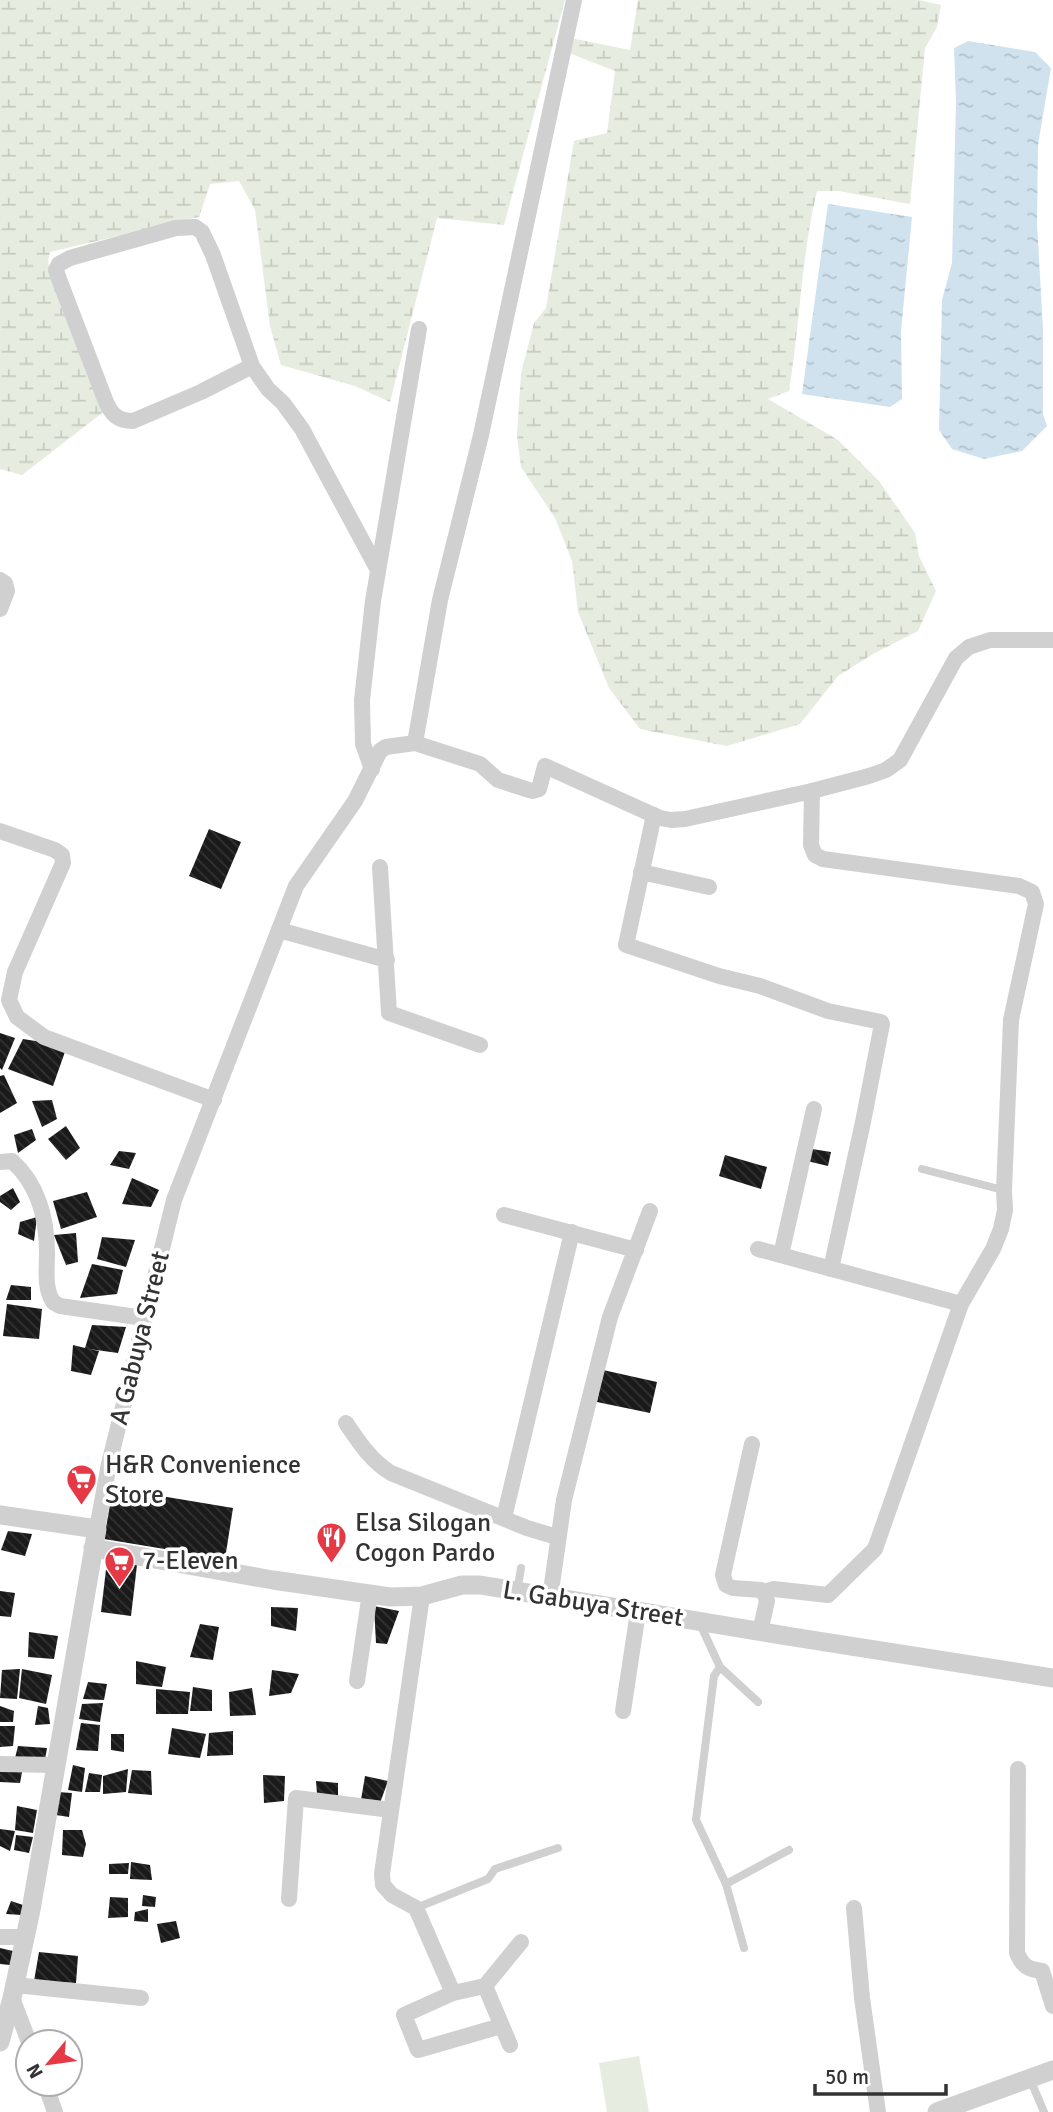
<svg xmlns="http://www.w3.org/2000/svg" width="1053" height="2112" viewBox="0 0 1053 2112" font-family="Signika,sans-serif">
	<defs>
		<pattern id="wetland-marsh" width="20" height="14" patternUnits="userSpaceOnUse" patternTransform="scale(1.75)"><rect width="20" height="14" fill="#e6ecdf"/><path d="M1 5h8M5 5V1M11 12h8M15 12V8" fill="none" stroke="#c6cbc0"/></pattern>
		<pattern id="water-ripples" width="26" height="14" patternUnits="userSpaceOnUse" patternTransform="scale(1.75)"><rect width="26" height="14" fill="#cfe2ee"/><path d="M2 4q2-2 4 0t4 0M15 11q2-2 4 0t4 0" fill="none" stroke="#b2c2cd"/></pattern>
		<pattern id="building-back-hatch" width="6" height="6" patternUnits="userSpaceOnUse" patternTransform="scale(1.75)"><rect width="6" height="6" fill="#1a1a1a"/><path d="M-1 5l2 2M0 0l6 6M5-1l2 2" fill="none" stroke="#333"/></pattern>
	</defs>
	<rect width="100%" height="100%" fill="#fff"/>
	<polygon fill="#e6ecdf" points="639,2056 649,2112 607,2112 599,2063"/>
	<g fill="url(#wetland-marsh)">
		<polygon points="0,0 565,0 504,225 437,218 390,402 355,386 281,365 270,326 255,210 239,181 210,184 199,217 50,252 48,262 106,410 22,475 0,469"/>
		<path d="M638 0H919L941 5 937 27 925 48 910 204 838 191H817C801 257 800 325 789 391L768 399 838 440 879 481 915 533 919 556 936 591 918 631 873 654 838 676 800 724 727 746 640 729 609 688 578 612 572 561 555 518 521 467 517 435 521 373 534 323 546 308 574 141 607 133 615 71 569 53 571 38 630 50Z"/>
	</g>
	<g fill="url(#water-ripples)">
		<polygon points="968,41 1035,52 1051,68 1038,145 1037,223 1043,329 1043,414 1047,426 1022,451 984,459 952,449 939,430 942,300 952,263 956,102 954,48"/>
		<polygon points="828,204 912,217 901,331 902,399 890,407 802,394"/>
	</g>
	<g fill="url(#building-back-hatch)">
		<polygon points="209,829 241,842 221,889 189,876"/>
		<polygon points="0,1033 15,1038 2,1070 0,1068"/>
		<polygon points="23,1039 67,1046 53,1086 8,1069"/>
		<polygon points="4,1075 17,1103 0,1113 0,1076"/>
		<polygon points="52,1100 57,1119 42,1127 32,1101"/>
		<polygon points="66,1126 80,1148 66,1160 48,1139"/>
		<polygon points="32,1129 36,1140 18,1153 14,1135"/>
		<polygon points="812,1149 831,1152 828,1166 807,1161"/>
		<polygon points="119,1151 136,1153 129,1169 110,1165"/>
		<polygon points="725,1155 767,1167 761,1189 719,1176"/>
		<polygon points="132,1178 159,1190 151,1207 122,1204"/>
		<polygon points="13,1188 20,1202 11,1210 0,1202 0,1196"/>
		<polygon points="87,1192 97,1217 61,1229 53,1201"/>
		<polygon points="37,1217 34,1241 18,1234 20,1222"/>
		<polygon points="76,1233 78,1262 66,1265 54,1235"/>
		<polygon points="102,1237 135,1240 126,1267 97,1259"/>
		<polygon points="92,1264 123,1270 117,1294 80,1298"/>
		<polygon points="11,1285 31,1287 31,1300 6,1300"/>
		<polygon points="7,1304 42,1309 39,1339 3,1336"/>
		<polygon points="92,1325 126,1327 118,1353 89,1349 99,1351 91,1375 71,1371 73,1345 85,1348"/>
		<polygon points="603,1370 657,1382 650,1413 597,1402"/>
		<polygon points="113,1488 233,1508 225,1559 104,1539"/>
		<polygon points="8,1531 32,1534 25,1556 1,1550"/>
		<polygon points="107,1561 137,1565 131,1616 101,1612"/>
		<polygon points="0,1591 15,1593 11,1617 0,1616"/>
		<polygon points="374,1606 399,1611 387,1644 376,1643"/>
		<polygon points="271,1607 298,1608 296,1631 271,1626"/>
		<polygon points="200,1624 219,1627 213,1660 190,1657"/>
		<polygon points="29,1632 58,1636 54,1659 28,1657"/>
		<polygon points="136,1661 166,1667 162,1687 136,1684"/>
		<polygon points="20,1669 17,1699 0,1698 2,1670"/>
		<polygon points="22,1669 52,1675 46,1704 19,1698"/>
		<polygon points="272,1670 299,1674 291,1693 269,1696"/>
		<polygon points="88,1682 107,1684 104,1700 83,1699"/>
		<polygon points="193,1687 212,1690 212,1711 190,1711"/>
		<polygon points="252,1688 256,1715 230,1716 229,1692"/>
		<polygon points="156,1689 190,1692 188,1714 156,1714"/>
		<polygon points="103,1703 100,1722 79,1719 82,1704"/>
		<polygon points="0,1706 14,1711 13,1722 0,1722"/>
		<polygon points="38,1706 48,1708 50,1724 35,1725"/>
		<polygon points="81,1723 100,1725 98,1751 76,1750"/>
		<polygon points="0,1726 15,1726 13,1746 0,1747"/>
		<polygon points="172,1728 206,1734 200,1758 168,1754"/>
		<polygon points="233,1731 233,1755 207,1756 209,1733"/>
		<polygon points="111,1734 124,1734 124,1752 111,1750"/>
		<polygon points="18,1746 47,1748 44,1765 14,1762"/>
		<polygon points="73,1765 85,1768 82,1792 68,1790"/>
		<polygon points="0,1767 23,1767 20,1783 0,1782"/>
		<polygon points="128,1769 126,1792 103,1794 103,1776"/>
		<polygon points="132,1770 151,1771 152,1795 128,1793"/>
		<polygon points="89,1773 102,1775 100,1792 85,1792"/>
		<polygon points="263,1775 285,1776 284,1801 264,1803"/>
		<polygon points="365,1776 388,1781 380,1803 361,1800"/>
		<polygon points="316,1781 338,1783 338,1798 317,1794"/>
		<polygon points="57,1792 72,1793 69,1817 56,1815"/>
		<polygon points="17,1806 37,1810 33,1833 15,1830"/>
		<polygon points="0,1829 15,1831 10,1851 0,1846"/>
		<polygon points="63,1830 82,1830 86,1844 83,1857 62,1855"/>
		<polygon points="16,1835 33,1837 29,1853 14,1850"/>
		<polygon points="131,1862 150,1865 152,1880 130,1879"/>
		<polygon points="129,1863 128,1874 109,1874 109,1864"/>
		<polygon points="143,1895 156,1897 155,1907 142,1906"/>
		<polygon points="110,1897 128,1898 128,1917 108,1918"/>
		<polygon points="11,1901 26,1906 22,1915 6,1914"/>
		<polygon points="148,1909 148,1922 134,1921 135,1912"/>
		<polygon points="176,1921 180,1938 161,1943 157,1924"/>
		<polygon points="0,1948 13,1951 10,1965 0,1964"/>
		<polygon points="39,1952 78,1956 76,1983 34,1981"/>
	</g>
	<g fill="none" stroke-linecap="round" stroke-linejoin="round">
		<g stroke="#d0d0d0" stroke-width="8">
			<polyline points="922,1169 1003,1190"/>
			<polyline points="517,1592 521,1568"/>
			<polyline points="700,1624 720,1667 758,1702"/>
			<polyline points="720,1667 714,1676 696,1820 726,1884 744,1948"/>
			<polyline points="726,1884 789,1850"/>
			<polyline points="416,1908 488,1879 495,1869 558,1848"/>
			<polyline points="1030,2079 1044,2112"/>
		</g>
		<g stroke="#d0d0d0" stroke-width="16">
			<path d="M252 366 201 392 133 421C118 421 112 415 106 402L59 279 56 270 59 264 70 258 176 228 195 227 202 232 213 255 252 366 268 389 283 403 302 429 378 570"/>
			<polyline points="0,580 5,583 7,591 0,609"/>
			<polyline points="415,743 440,600 481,435 574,0"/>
			<polyline points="372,769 363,744 362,700 373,601 419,329"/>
			<polyline points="654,815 626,945 719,976 760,986 828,1011 881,1022 882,1024 863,1122 831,1269"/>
			<polyline points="0,831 55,850 62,855 63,863 15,972 9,1000 17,1017 44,1037 214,1100"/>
			<polyline points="380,867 389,1013 480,1045"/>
			<polyline points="641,872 709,887"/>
			<polyline points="279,930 387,960"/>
			<path d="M0 1162 12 1161C38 1184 47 1219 47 1253 47 1270 44 1287 53 1302L60 1306 144 1318"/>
			<polyline points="504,1215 636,1250"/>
			<polyline points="758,1249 961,1304"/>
			<polyline points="781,1255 814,1109"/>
			<path d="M346 1423C359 1442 371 1461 391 1473L527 1528 557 1537"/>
			<polyline points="752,1444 723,1575 726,1585 733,1588 761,1590 764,1592 774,1589 828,1595 875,1549 961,1304 993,1249 1001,1229 1005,1210 1004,1190 1011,1020 1036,904 1032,892 1019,886 823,859 815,855 811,845 812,791"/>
			<polyline points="504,1518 572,1232"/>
			<polyline points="97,1529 109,1464 174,1200 296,886 355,801 380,751 386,747 415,743 480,764 498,780 532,791 539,789 545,766 660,818 671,820 685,819 812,791 869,776 886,770 900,760 956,658 969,647 990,640 1053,640"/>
			<polyline points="422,1596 382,1874 383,1885 392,1895 416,1908 453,1993"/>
			<polyline points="550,1598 564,1500 610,1317 650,1211"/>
			<polyline points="760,1632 767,1601 764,1592"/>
			<polyline points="357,1681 370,1593"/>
			<polyline points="623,1711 638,1612"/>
			<polyline points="0,1764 55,1765"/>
			<path d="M1018 1769 1017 1953C1023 1967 1028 1969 1042 1971L1053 2006"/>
			<polyline points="289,1899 296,1798 391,1810"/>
			<polyline points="854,1908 862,1998 878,2112"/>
			<polyline points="0,1937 25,1937"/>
			<polyline points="15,1985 141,1998"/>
			<polyline points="485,1986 510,2045"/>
			<polyline points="12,1998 29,2042"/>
			<polyline points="501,2026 418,2050 404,2015 453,1993 485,1986 521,1942"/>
			<polyline points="45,2084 55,2112"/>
		</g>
		<g stroke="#d0d0d0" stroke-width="19">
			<polyline points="0,1515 97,1529 31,1910 12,1998 0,2042"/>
			<polyline points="93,1548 273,1580 390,1597 422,1596 462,1585 480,1585 793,1637 1053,1678"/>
			<polyline points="937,2112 1053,2070"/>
		</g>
	</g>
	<defs>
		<symbol id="supermarket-pin" viewBox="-11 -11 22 30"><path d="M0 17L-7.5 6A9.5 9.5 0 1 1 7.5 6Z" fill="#e63946" stroke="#fff"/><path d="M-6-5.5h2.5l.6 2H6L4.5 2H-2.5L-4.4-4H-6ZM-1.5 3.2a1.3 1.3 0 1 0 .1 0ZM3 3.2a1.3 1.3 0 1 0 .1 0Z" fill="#fff"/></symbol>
		<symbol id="restaurant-pin" viewBox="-11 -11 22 30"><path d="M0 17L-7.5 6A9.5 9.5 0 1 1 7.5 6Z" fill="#e63946" stroke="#fff"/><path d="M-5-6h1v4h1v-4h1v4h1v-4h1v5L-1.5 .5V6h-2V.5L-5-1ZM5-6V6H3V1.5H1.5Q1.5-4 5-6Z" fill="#fff"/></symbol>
	</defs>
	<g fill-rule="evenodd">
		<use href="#supermarket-pin" x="64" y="1462" width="35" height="47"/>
		<use href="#restaurant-pin" x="314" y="1520" width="35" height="47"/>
		<use href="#supermarket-pin" x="102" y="1544" width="35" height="47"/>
	</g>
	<g text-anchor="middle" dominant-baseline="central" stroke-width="7" stroke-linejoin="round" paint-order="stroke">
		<g font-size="26" fill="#333" stroke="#fff">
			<text transform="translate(140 1338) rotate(-76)">A Gabuya Street</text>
			<text transform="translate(593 1604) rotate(9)">L. Gabuya Street</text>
		</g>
		<g font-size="26" fill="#333" stroke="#fff" text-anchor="start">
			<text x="105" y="1465">H&amp;R Convenience<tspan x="105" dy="30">Store</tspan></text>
			<text x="355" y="1523">Elsa Silogan<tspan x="355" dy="30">Cogon Pardo</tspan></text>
			<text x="142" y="1561">7-Eleven</text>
		</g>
	</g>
	<g transform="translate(49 2063) rotate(241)"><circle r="33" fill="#ffffff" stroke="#adadad" stroke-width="2"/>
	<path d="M0-5L12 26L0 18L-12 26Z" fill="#e63946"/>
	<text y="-10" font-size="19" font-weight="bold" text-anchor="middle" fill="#333333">N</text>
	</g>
	<path d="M815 2084v10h131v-10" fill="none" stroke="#333333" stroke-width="3.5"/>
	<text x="825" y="2084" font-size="21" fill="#333333" stroke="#ffffff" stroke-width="5" paint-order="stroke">50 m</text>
</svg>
